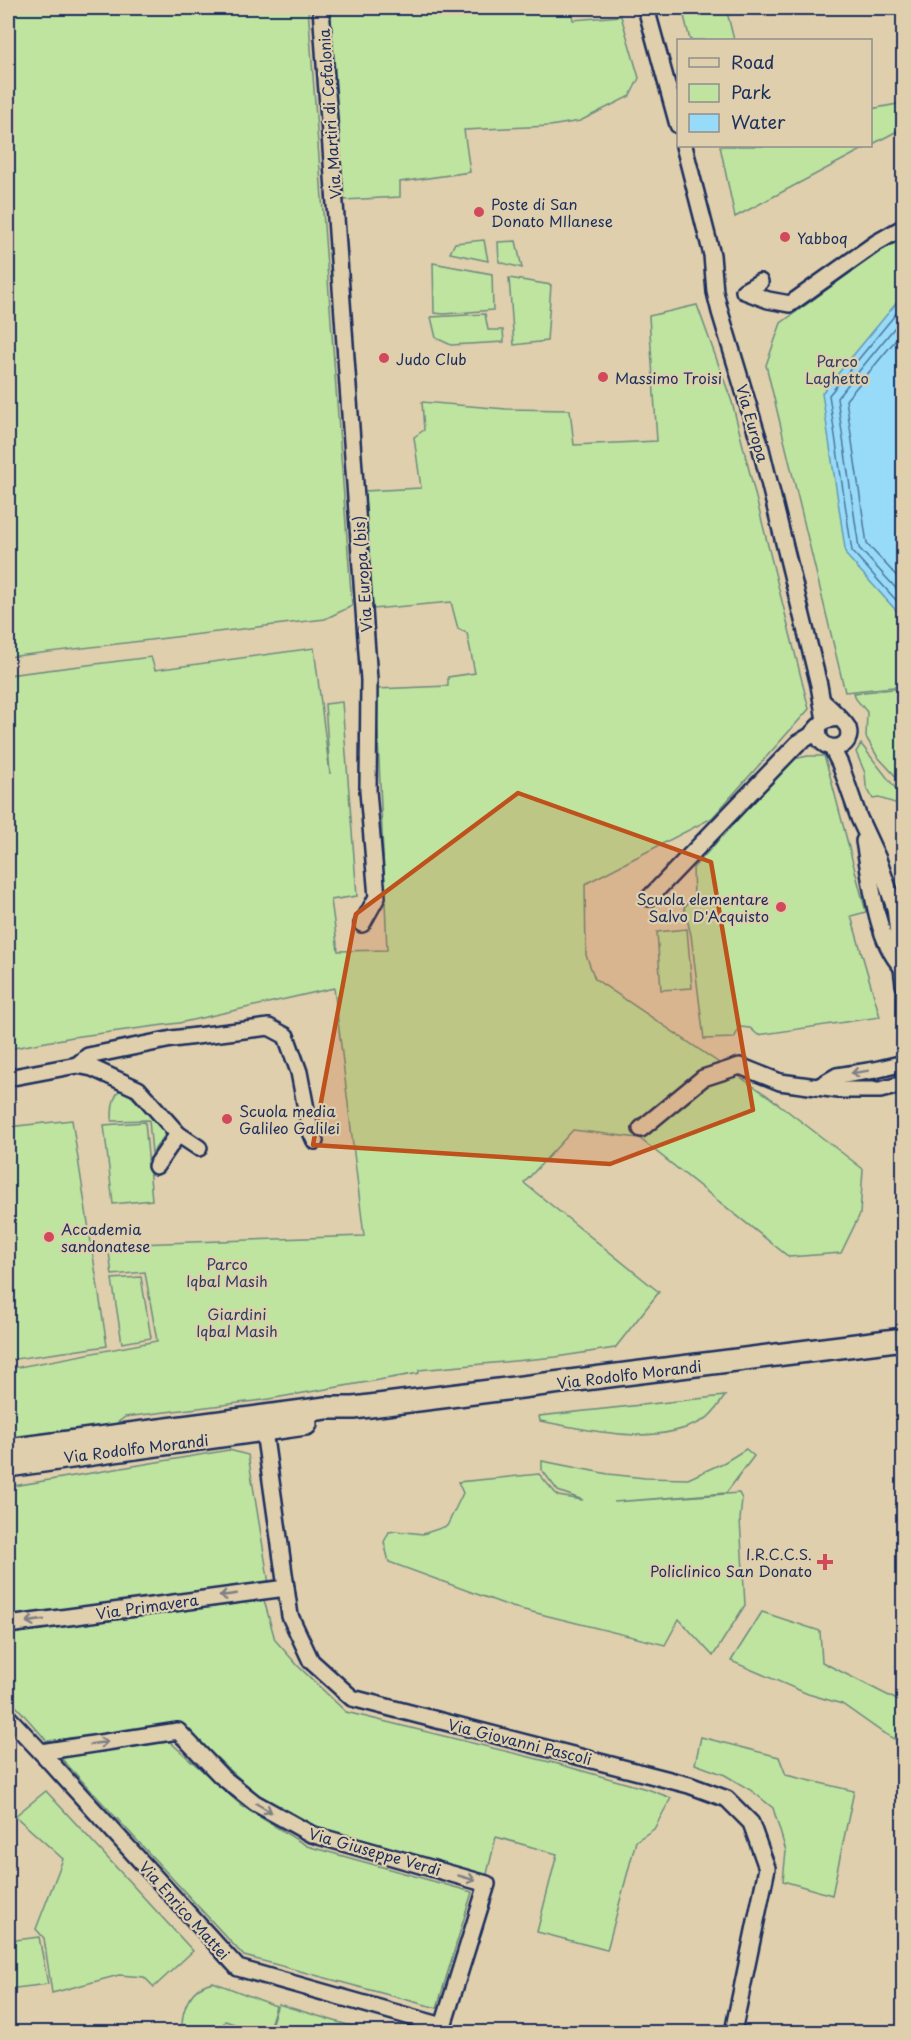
<svg xmlns="http://www.w3.org/2000/svg" width="911" height="2040" viewBox="0 0 911 2040" font-family="'Playpen Sans',sans-serif">
	<rect width="100%" height="100%" fill="#e0cfac"/>
	<filter id="ink" filterUnits="userSpaceOnUse"><feTurbulence type="fractalNoise" baseFrequency=".0167" numOctaves="2"/><feDisplacementMap in="SourceGraphic" scale="12" xChannelSelector="R" yChannelSelector="G"/><feConvolveMatrix kernelMatrix="1 2 1 2 8 2 1 2 1" color-interpolation-filters="sRGB"/></filter>
	<g filter="url(#ink)">
		<g fill="#bee49f" stroke="#6c8a7e" stroke-width="1.5">
			<polygon points="8,8 308,8 352,606 325,619 8,657"/>
			<polygon points="329,8 571,8 573,20 621,16 639,78 630,96 580,121 550,126 464,130 470,172 400,182 400,197 344,200"/>
			<polygon points="682,8 726,8 734,40 690,40"/>
			<polygon points="903,103 903,128 735,217 720,146 870,146 871,109"/>
			<polygon points="903,234 903,686 845,692 766,365 781,323"/>
			<polygon points="484,240 488,261 450,253 455,243"/>
			<polygon points="516,241 522,268 499,262 498,242"/>
			<polygon points="433,263 492,274 493,310 444,314 434,313"/>
			<polygon points="509,278 551,285 547,341 514,345"/>
			<polygon points="697,305 732,402 809,709 712,818 585,884 586,955 595,979 768,1096 863,1169 860,1214 841,1253 789,1257 639,1138 573,1130 524,1183 659,1292 615,1348 556,1357 419,1370 419,1373 263,1400 125,1417 113,1426 8,1439 8,1369 157,1341 145,1272 112,1275 108,1245 364,1236 334,988 179,1023 73,1037 8,1049 8,675 151,657 155,670 314,648 330,774 325,704 342,702 357,896 331,900 338,951 387,950 376,689 448,686 448,677 475,673 467,633 458,629 451,602 373,609 364,491 421,488 414,437 424,430 422,402 506,409 570,410 574,445 657,441 649,316"/>
			<polygon points="485,314 488,330 503,330 504,342 451,345 436,338 431,317"/>
			<polygon points="903,688 904,688 903,784 877,756 866,737 867,712 856,699 854,693"/>
			<polygon points="861,744 903,798 898,804 879,798 873,799 866,786 865,773 856,752"/>
			<polygon points="808,756 824,756 829,772 866,912 851,916 880,1017 758,1035 750,1028 740,1027 734,1038 704,1039 691,935 684,907 694,898 693,868 793,759"/>
			<polygon points="687,929 692,988 661,990 657,932"/>
			<path d="M122 1087 167 1132 152 1153 149 1120 112 1121C112 1107 112 1098 122 1087Z"/>
			<polygon points="72,1120 107,1346 8,1360 8,1127"/>
			<polygon points="145,1122 152,1200 113,1204 104,1125"/>
			<polygon points="141,1277 151,1338 122,1343 112,1279"/>
			<path d="M725 1396C719 1404 713 1415 704 1420 654 1447 593 1431 540 1421L539 1416Z"/>
			<polygon points="746,1449 754,1456 726,1493 614,1502 739,1493 742,1499 740,1520 745,1605 713,1656 679,1619 665,1645 512,1607 389,1562 384,1542 389,1532 396,1531 423,1534 447,1526 463,1493 458,1482 539,1474 558,1496 583,1500 558,1491 542,1470 542,1461 608,1474 645,1478 688,1479 725,1462"/>
			<polygon points="229,1450 248,1455 269,1584 8,1618 8,1487"/>
			<polygon points="264,1600 275,1640 298,1666 346,1712 558,1764 650,1790 671,1798 654,1829 636,1841 607,1950 537,1932 557,1854 496,1837 486,1878 313,1830 262,1799 194,1737 183,1725 47,1741 8,1697 8,1634"/>
			<polygon points="762,1612 820,1631 822,1662 903,1703 903,1744 882,1732 842,1704 808,1694 731,1661"/>
			<polygon points="701,1737 779,1757 786,1775 854,1791 832,1895 783,1881 786,1851 773,1808 752,1791 725,1775 695,1764"/>
			<polygon points="170,1742 242,1806 307,1846 472,1892 437,2008 244,1956 60,1757 110,1746"/>
			<polygon points="46,1791 193,1951 154,1987 144,1977 119,1975 52,1993 44,1938 36,1929 63,1859 15,1816"/>
			<polygon points="39,1937 48,1984 8,1989 8,1941"/>
			<path d="M213 1982 276 2006 268 2032H259L225 2021 220 2032H182C181 2010 189 1987 213 1982Z"/>
			<polygon points="278,2004 371,2032 269,2032"/>
		</g>
		<polygon fill="#97dbf9" stroke="#6596bb" stroke-width="1.5" points="903,295 903,618 846,555 822,393"/>
		<g fill="none" stroke-linecap="round" stroke-linejoin="round">
			<g stroke="#4d749c" stroke-width="1.5">
				<polyline points="904,304 829,395 852,551 904,609"/>
				<polyline points="904,316 837,398 859,548 904,597"/>
				<polyline points="904,330 846,400 867,544 904,584"/>
			</g>
			<defs>
				<g id="street">
					<polyline points="321,8 369,680 368,791 377,897 362,924"/>
					<polyline points="646,8 678,125"/>
					<polyline points="684,146 712,255 715,292 720,312 759,441 819,685 825,720"/>
					<polyline points="760,282 744,291 768,300 790,304 876,243 904,227"/>
					<path d="M822 701C828 706 846 723 848 728 854 747 829 755 819 738L818 727 825 720 838 718"/>
					<polyline points="832,748 840,764 859,818 878,859 895,908 904,985"/>
					<path d="M864 841C871 880 875 937 901 966"/>
					<polyline points="649,898 798,743 810,736 818,727"/>
					<polyline points="77,1065 88,1056 172,1039 269,1027 286,1036 299,1072 310,1130 315,1141"/>
					<polyline points="8,1078 77,1065 92,1068 138,1089 178,1134 199,1148"/>
					<polyline points="818,1087 837,1076 875,1070 904,1063"/>
					<polyline points="641,1129 703,1078 740,1066 780,1082 839,1090 880,1090 904,1084"/>
					<polyline points="156,1166 178,1134"/>
					<polyline points="264,1431 290,1616 311,1661 352,1698 689,1785 727,1799 751,1823 767,1868 733,2032"/>
					<polyline points="8,1625 286,1588"/>
					<polyline points="8,1717 41,1752 238,1968 443,2026 442,2032"/>
					<polyline points="41,1752 178,1731 221,1776 255,1803 311,1834 487,1884 443,2026"/>
				</g>
				<g id="secondary">
					<polyline points="8,1450 326,1408 354,1408 904,1339"/>
					<polyline points="8,1466 306,1424"/>
				</g>
			</defs>
			<use href="#street" stroke="#1b2f5e" stroke-width="20"/>
			<use href="#secondary" stroke="#1b2f5e" stroke-width="26"/>
			<use href="#street" stroke="#e0cfac" stroke-width="15"/>
			<use href="#secondary" stroke="#e0cfac" stroke-width="21"/>
		</g>
		<defs><path id="oneway-shaft" d="M-6 0H5M1.5-3L5.5 0L1.5 3" fill="none" stroke-width="1.6" stroke-linecap="round" stroke-linejoin="round" transform="scale(1.5)"/></defs>
		<g stroke="#7e7f85">
			<use href="#oneway-shaft" transform="translate(860 1072) rotate(171)"/>
			<use href="#oneway-shaft" transform="translate(228 1595) rotate(172)"/>
			<use href="#oneway-shaft" transform="translate(35 1621) rotate(172)"/>
			<use href="#oneway-shaft" transform="translate(99 1743) rotate(-8)"/>
			<use href="#oneway-shaft" transform="translate(264 1808) rotate(30)"/>
			<use href="#oneway-shaft" transform="translate(467 1878) rotate(16)"/>
		</g>
	</g>
	<path fill="#bf511c" fill-opacity="0.2" stroke="#bf511c" stroke-width="4.5" stroke-linejoin="round" d="M518 793 711 862 753 1110 610 1164 313 1145 356 914Z"/>
	<g fill="#d1495b" stroke="#e0cfac" stroke-width="2">
		<circle cx="479" cy="212" r="6"/>
		<circle cx="785" cy="237" r="6"/>
		<circle cx="384" cy="358" r="6"/>
		<circle cx="603" cy="377" r="6"/>
		<circle cx="781" cy="907" r="6"/>
		<circle cx="227" cy="1119" r="6"/>
		<circle cx="49" cy="1237" r="6"/>
		<path d="M822 1553h6v6h6v6h-6v6h-6v-6h-6v-6h6z"/>
	</g>
	<g text-anchor="middle" dominant-baseline="central" stroke-width="4.5" stroke-linejoin="round" paint-order="stroke">
		<g font-size="15" fill="#1b2f5e" stroke="#e0cfac">
			<text transform="translate(329 114) rotate(-94)">Via Martiri di Cefalonia</text>
			<text transform="translate(753 423) rotate(74)">Via Europa</text>
			<text transform="translate(362 574) rotate(-94)">Via Europa (bis)</text>
			<text transform="translate(629 1374) rotate(-7)">Via Rodolfo Morandi</text>
			<text transform="translate(136 1448) rotate(-7)">Via Rodolfo Morandi</text>
			<text transform="translate(147 1606) rotate(-8)">Via Primavera</text>
			<text transform="translate(520 1741) rotate(14)">Via Giovanni Pascoli</text>
			<text transform="translate(375 1851) rotate(16)">Via Giuseppe Verdi</text>
			<text transform="translate(185 1910) rotate(48)">Via Enrico Mattei</text>
		</g>
		<g font-size="15" fill="#1b2f5e" stroke="#e0cfac" text-anchor="start">
			<text x="491" y="203">Poste di San<tspan x="491" dy="17">Donato MIlanese</tspan></text>
			<text x="797" y="237">Yabboq</text>
			<text x="396" y="358">Judo Club</text>
			<text x="615" y="377">Massimo Troisi</text>
			<text x="769" y="898" text-anchor="end">Scuola elementare<tspan x="769" dy="17">Salvo D'Acquisto</tspan></text>
			<text x="239" y="1110">Scuola media<tspan x="239" dy="17">Galileo Galilei</tspan></text>
			<text x="61" y="1228">Accademia<tspan x="61" dy="17">sandonatese</tspan></text>
			<text x="812" y="1553" text-anchor="end">I.R.C.C.S.<tspan x="812" dy="17">Policlinico San Donato</tspan></text>
		</g>
		<g font-size="15" fill="#2b4164" stroke="#e0cfac">
			<text x="837" y="360">Parco<tspan x="837" dy="17">Laghetto</tspan></text>
			<text x="227" y="1263">Parco<tspan x="227" dy="17">Iqbal Masih</tspan></text>
			<text x="237" y="1313">Giardini<tspan x="237" dy="17">Iqbal Masih</tspan></text>
		</g>
	</g>
	<rect width="911" height="2040" fill="none" stroke="#e0cfac" stroke-width="30"/>
	<rect x="15" y="15" width="881" height="2010" fill="none" stroke="#1b2f5e" stroke-width="2" filter="url(#ink)"/>
	<rect x="677" y="39" width="195" height="108" fill="#e0cfac" stroke="#918f8d" stroke-width="1.5"/>
	<rect x="689" y="58" width="30" height="9" fill="#e0cfac" stroke="#918f8d" stroke-width="1.5"/>
	<text x="731" y="69" font-size="18" fill="#1b2f5e">Road</text>
	<rect x="689" y="84" width="30" height="18" fill="#bee49f" stroke="#918f8d" stroke-width="1.5"/>
	<text x="731" y="99" font-size="18" fill="#1b2f5e">Park</text>
	<rect x="689" y="114" width="30" height="18" fill="#97dbf9" stroke="#918f8d" stroke-width="1.5"/>
	<text x="731" y="129" font-size="18" fill="#1b2f5e">Water</text>
</svg>
